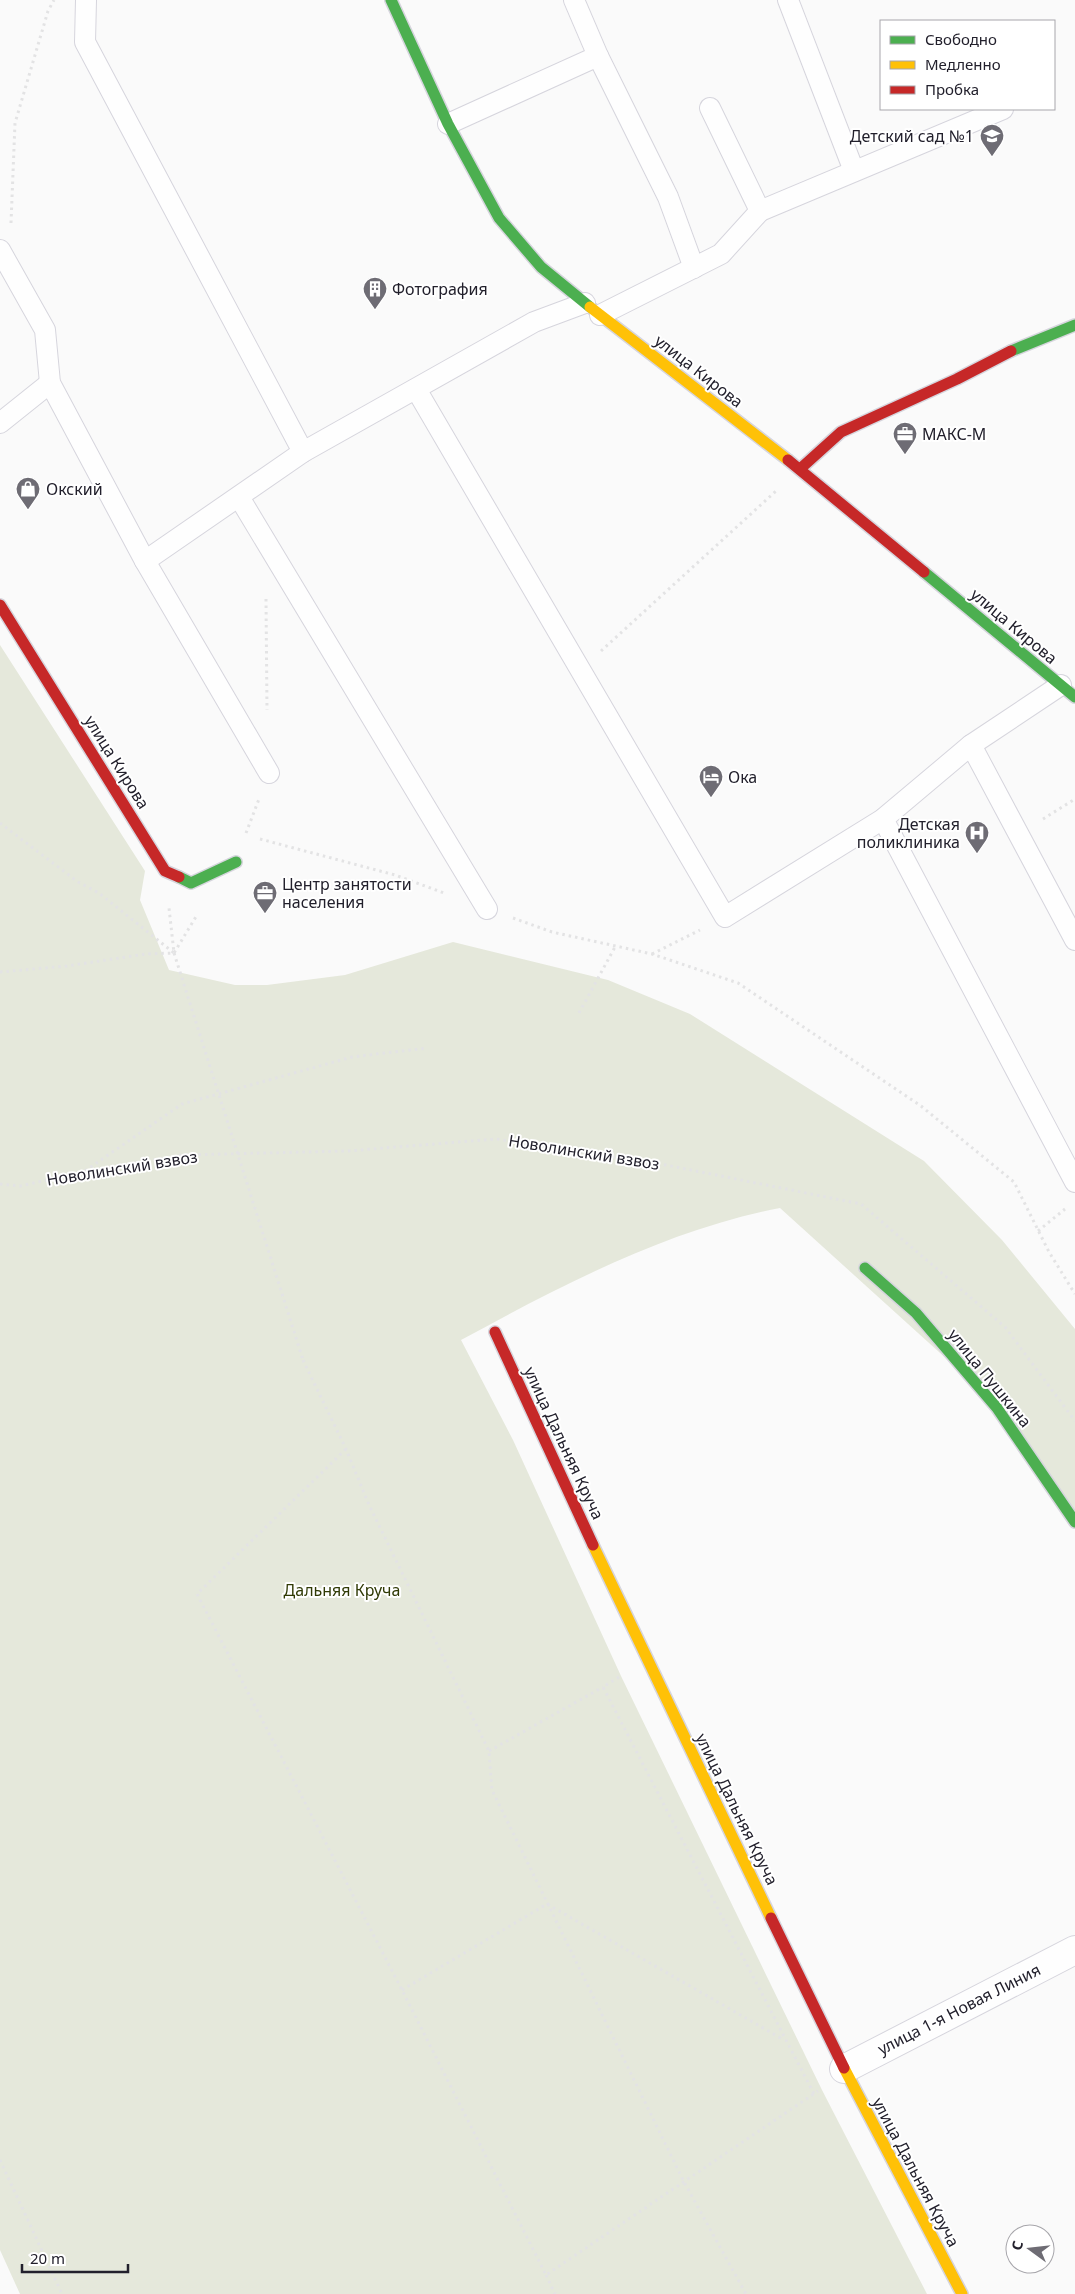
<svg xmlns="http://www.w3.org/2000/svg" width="1075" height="2294" viewBox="0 0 1075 2294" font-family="'Noto Sans',sans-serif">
	<rect width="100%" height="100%" fill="#fafafa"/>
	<path fill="#e5e8db" d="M0 645 145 871 140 900 169 970 235 985H267L345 975 453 942 608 980 690 1014 924 1161 1002 1240 1075 1329V1518L971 1381 780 1208C667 1230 562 1285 461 1340L513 1440 621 1676 822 2090 927 2294H20L0 2250Z"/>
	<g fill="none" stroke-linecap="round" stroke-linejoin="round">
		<defs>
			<g id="lane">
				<polyline points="86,0 85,42 303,452"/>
				<polyline points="574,0 598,56 668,197 694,268"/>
				<polyline points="788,0 854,171"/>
				<polyline points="448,124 598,56"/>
				<polyline points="760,211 1003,109"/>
				<polyline points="0,250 45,330 50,383 145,561"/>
				<polyline points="600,315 721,254 760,211 710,108"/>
				<polyline points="416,389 725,917 883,819 971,745 1061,685"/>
				<polyline points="0,423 50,383"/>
				<polyline points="239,497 487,909"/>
				<polyline points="971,745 1075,940"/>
				<polyline points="269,773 145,561 303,452 534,322 585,303"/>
				<polyline points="883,819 1075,1182"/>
			</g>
			<polyline id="street" points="844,2069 1075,1950"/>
			<g id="fast">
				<polyline points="391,0 448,124 499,218 541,267 590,307"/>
				<polyline points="1011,351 1075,325"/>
				<polyline points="924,572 1075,697"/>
				<polyline points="179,877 191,883 236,862"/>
				<polyline points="865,1268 916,1313 997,1408 1075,1522"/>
			</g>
			<g id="slow">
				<polyline points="590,307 788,460"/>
				<polyline points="593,1545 771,1918"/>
				<polyline points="844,2068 962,2294"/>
			</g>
			<g id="jam">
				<polyline points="788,460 924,572"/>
				<polyline points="800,469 841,432 957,379 1011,351"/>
				<polyline points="0,605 165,871 179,877"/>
				<polyline points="495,1332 593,1545"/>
				<polyline points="771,1918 844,2068"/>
			</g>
		</defs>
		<use href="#lane" stroke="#d6d5dd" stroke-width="22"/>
		<use href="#street" stroke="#d6d5dd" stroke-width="30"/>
		<use href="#fast" stroke="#d6d5dd" stroke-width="14"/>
		<use href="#slow" stroke="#d6d5dd" stroke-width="14"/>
		<use href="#jam" stroke="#d6d5dd" stroke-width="14"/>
		<g stroke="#e3e3e4" stroke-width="3" stroke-dasharray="2.5 4" stroke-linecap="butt">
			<polyline points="11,223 15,123 48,11 54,0"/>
			<polyline points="266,599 267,710"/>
			<polyline points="601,651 776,491"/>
			<polyline points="1043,819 1075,799"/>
			<polyline points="0,823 78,882 99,893 174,953 169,908"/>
			<polyline points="246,833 259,799"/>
			<polyline points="260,839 395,875 444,893"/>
			<polyline points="513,918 552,932 652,954 738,983 921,1106 1014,1182 1049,1252 1075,1294"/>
			<polyline points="652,954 700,930"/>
			<polyline points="0,972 67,966 146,954 174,953 197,915"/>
			<polyline points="579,1013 615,947"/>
			<polyline points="85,1171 182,1104 352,1057 427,1048"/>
			<polyline points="0,1184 20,1186 84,1172 182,1155 347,1151 496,1139 666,1165 861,1204 1005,1327 1075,1421"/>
			<polyline points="1038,1231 1065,1209"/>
			<polyline points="303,1360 346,1449 369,1505 489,1751 492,1790 684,2182 746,2294"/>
			<polyline points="346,1449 197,1594 402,1990 546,2275 818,2091"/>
			<polyline points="619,1677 603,1687 814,2094"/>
			<polyline points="489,1751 603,1687"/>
			<polyline points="402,1990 547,1904 784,2040"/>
			<polyline points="0,2160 62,2294"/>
			<polyline points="546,2275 555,2294"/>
		</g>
		<use href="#lane" stroke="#fefefe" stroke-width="20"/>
		<use href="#street" stroke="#fefefe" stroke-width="28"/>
		<use href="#fast" stroke="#4caf50" stroke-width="11"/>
		<use href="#slow" stroke="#ffc107" stroke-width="11"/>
		<use href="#jam" stroke="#c62828" stroke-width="11"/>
		<polyline stroke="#e3e3e4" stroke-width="3" stroke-dasharray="2.5 4" stroke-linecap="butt" points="174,953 303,1360"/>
	</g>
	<defs>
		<symbol id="school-pin" viewBox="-11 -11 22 30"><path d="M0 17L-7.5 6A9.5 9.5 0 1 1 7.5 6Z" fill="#6e6c74" stroke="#fff"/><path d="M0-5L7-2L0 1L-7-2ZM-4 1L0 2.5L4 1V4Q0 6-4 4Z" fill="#fff"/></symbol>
		<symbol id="building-pin" viewBox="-11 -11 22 30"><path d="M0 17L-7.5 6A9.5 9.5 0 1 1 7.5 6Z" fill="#6e6c74" stroke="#fff"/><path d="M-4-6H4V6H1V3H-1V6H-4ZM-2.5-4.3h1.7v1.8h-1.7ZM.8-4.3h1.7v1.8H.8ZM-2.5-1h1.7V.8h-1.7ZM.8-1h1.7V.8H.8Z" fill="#fff"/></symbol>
		<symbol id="office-pin" viewBox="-11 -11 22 30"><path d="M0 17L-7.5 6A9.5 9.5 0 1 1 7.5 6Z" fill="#6e6c74" stroke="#fff"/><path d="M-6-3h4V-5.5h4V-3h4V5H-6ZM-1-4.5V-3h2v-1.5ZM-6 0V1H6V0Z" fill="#fff"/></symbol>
		<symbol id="shop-pin" viewBox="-11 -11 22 30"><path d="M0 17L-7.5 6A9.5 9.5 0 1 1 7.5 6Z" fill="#6e6c74" stroke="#fff"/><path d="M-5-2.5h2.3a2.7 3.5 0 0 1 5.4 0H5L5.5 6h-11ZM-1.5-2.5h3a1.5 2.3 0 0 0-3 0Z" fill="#fff"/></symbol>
		<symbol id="hotel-pin" viewBox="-11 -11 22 30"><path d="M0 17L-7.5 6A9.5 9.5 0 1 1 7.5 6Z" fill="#6e6c74" stroke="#fff"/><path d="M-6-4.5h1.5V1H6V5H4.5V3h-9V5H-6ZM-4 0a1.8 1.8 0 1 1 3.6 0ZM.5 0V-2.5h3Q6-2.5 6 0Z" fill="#fff"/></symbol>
		<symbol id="hospital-pin" viewBox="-11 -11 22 30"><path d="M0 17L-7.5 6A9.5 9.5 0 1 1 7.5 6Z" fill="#6e6c74" stroke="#fff"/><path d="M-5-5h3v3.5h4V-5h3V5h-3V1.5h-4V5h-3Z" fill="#fff"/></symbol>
	</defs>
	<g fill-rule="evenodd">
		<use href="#school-pin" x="978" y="122" width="28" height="38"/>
		<use href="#building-pin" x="361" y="275" width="28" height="38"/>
		<use href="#office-pin" x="891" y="420" width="28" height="38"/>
		<use href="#shop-pin" x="14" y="475" width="28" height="38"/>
		<use href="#hotel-pin" x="697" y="763" width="28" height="38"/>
		<use href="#hospital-pin" x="963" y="819" width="28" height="38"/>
		<use href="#office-pin" x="251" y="879" width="28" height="38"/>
	</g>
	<g text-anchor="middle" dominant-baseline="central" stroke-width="4" stroke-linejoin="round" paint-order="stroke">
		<g font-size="16" fill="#22202c" stroke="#fff" text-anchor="start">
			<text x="974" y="136" text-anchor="end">Детский сад №1</text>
			<text x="392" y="289">Фотография</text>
			<text x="922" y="434">МАКС-М</text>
			<text x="46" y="489">Окский</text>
			<text x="728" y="777">Ока</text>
			<text x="960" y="824" text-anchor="end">Детская<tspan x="960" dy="18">поликлиника</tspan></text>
			<text x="282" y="884">Центр занятости<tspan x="282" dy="18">населения</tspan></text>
		</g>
		<g font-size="16" fill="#22202c" stroke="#fff">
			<text transform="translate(699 371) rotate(38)">улица Кирова</text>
			<text transform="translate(1014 626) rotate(40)">улица Кирова</text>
			<text transform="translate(117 762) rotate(58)">улица Кирова</text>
			<text transform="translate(584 1152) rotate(9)">Новолинский взвоз</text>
			<text transform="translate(122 1168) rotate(-9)">Новолинский взвоз</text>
			<text transform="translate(990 1378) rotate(51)">улица Пушкина</text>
			<text transform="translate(564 1443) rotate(65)">улица Дальняя Круча</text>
			<text transform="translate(737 1809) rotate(64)">улица Дальняя Круча</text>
			<text transform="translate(959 2009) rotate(-27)">улица 1-я Новая Линия</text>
			<text transform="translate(916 2172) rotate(62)">улица Дальняя Круча</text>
		</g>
		<g font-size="16" fill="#303a05" stroke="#fff">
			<text x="342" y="1590">Дальняя Круча</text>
		</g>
	</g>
	<rect x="880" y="20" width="175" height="90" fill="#ffffff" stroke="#a7a6ab"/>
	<rect x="890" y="36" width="25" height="8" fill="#4caf50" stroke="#a7a6ab"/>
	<text x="925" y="45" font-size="15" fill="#22202c">Свободно</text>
	<rect x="890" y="61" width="25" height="8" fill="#ffc107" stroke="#a7a6ab"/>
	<text x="925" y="70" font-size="15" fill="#22202c">Медленно</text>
	<rect x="890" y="86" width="25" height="8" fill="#c62828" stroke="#a7a6ab"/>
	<text x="925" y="95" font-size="15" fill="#22202c">Пробка</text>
	<g transform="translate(1030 2249) rotate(285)"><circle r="24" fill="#ffffff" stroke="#a7a6ab"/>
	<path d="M0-4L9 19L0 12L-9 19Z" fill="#6e6c74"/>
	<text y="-8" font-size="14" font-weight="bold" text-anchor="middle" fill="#22202c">С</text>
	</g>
	<path d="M22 2264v8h106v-8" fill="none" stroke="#22202c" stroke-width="2.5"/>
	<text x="30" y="2264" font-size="15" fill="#22202c" stroke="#ffffff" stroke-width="4" paint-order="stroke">20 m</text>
</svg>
